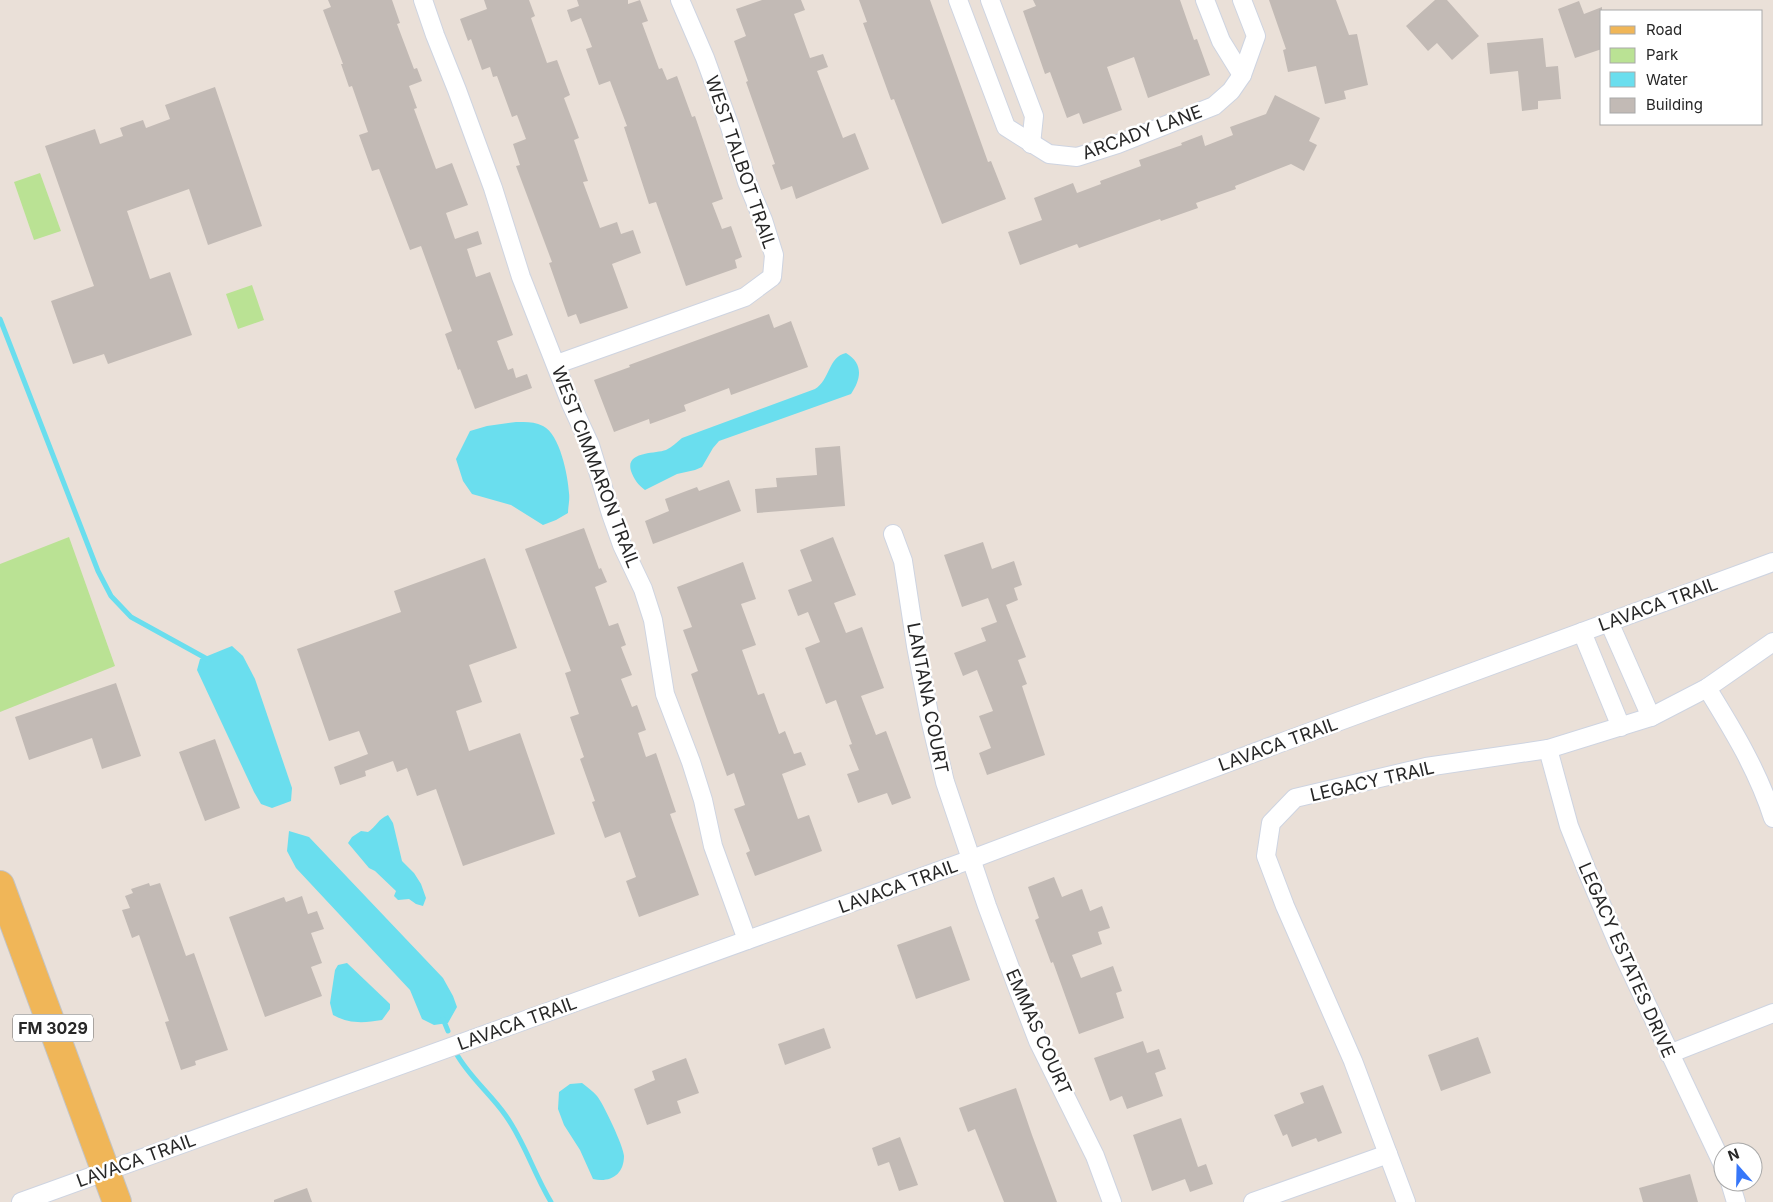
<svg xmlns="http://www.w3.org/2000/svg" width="1773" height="1202" viewBox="0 0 1773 1202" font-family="Inter,sans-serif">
	<rect width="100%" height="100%" fill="#eae0d8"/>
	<g fill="#bae294">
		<polygon points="40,173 61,231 34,240 14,182"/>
		<polygon points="252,285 264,320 238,329 226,294"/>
		<polygon points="69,537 115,666 0,712 0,564"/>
	</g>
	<g fill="#6adeee">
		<path d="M846 353C864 364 861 379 851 394L719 441 713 448 702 467 695 470 677 474 645 490C638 485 634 479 631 471 625 451 655 454 666 450 672 447 677 442 682 438L815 389C830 380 828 357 846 353Z"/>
		<path d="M516 422C525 422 534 421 543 426 560 434 568 476 569 493 570 500 568 507 568 513L556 520 543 525 511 505 472 494 463 481 456 459 470 431 487 426Z"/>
		<polygon points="232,646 243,656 255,679 292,788 291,801 272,808 261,804 254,792 197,670 200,659"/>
		<path d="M388 815 393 823 402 861 414 873 421 884 426 898 423 906 416 904 409 899 398 900 394 896 396 891 375 871 369 868 348 843 352 837 361 831 368 832C376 827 378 819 388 815Z"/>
		<polygon points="289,831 309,837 443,978 453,996 457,1007 448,1023 434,1025 422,1019 410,990 296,868 287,851"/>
		<path d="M347 963 390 1004V1009L382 1020C364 1023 349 1024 333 1015L330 1003 335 970 338 965Z"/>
		<path d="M582 1083C587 1087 593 1091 597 1096 603 1103 624 1147 624 1156 624 1175 610 1183 593 1179L580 1150 564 1125 558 1109 559 1092 570 1084Z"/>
	</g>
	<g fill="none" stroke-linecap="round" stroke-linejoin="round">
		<g stroke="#6adeee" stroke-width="5">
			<polyline points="0,319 98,571 111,596 131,617 209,660"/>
			<polyline points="443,1019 448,1031"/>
			<path d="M456 1053C469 1077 491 1094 506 1116 525 1143 534 1174 551 1202"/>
		</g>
	</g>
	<g fill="#c2bab5">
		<polygon points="328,0 392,0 400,23 397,24 414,69 417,68 422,81 409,86 417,108 414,109 436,169 452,163 468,205 446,213 455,239 478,231 482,244 467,249 476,277 490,272 513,335 497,341 508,370 513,368 516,378 527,374 532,388 475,409 460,369 458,370 445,334 452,331 421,246 410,250 379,169 372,171 359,135 368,132 352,86 349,87 341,64 343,64 323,10 331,7"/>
		<polygon points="484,0 529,0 535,16 531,18 547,63 557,60 570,95 564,98 579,138 574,140 588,181 583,182 600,228 617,222 621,234 633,230 641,253 612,264 628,308 580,324 576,314 568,317 549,263 552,262 516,166 520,165 513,144 526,139 517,115 512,117 497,76 493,77 490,67 482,70 471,39 468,41 460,19 487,9"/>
		<polygon points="577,0 628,0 628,4 640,0 648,21 642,23 659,69 662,68 667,80 677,76 692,117 695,116 723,199 712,203 722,229 731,226 742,257 735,260 737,268 686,286 656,202 649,204 624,127 627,126 610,81 599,85 586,49 592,47 581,18 571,22 567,10 579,6"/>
		<polygon points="762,0 801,0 805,10 794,14 810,58 823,54 828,67 817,71 843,138 855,133 869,169 796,199 792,186 781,190 772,165 775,164 746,82 748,81 734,41 746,36 736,9"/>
		<polygon points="859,0 930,0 988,162 991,161 1006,199 942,224 894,99 891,100 863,23 867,22"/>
		<polygon points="1033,0 1180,0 1194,40 1197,39 1210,75 1148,98 1134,57 1107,67 1122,110 1083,124 1079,113 1067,118 1050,72 1045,74 1023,11 1036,6"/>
		<polygon points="1269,0 1336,0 1349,35 1357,34 1368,85 1344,91 1346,99 1325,104 1316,66 1288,72 1283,50 1286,49"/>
		<polygon points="1435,0 1447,0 1479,36 1452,60 1437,43 1428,51 1406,26"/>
		<polygon points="1579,1 1584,14 1602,7 1602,49 1575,58 1558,9"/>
		<polygon points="1543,38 1546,67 1558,66 1561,99 1538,101 1538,109 1522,111 1518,71 1490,74 1487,43"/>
		<polygon points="215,87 262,226 208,245 189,189 127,211 150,279 170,272 192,335 108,364 104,354 73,364 51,301 94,286 45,146 95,129 100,144 123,136 120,128 131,124 143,120 146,128 170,119 165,105"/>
		<polygon points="1275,95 1320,118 1309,141 1317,145 1304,171 1291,164 1235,186 1236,189 1196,203 1198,208 1161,221 1160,219 1079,248 1077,244 1020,265 1008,232 1042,220 1034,198 1073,183 1077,193 1101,184 1100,181 1141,166 1139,160 1182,145 1181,143 1202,135 1205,146 1233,135 1230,127 1266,114"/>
		<polygon points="769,314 774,328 791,321 808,367 731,395 729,388 684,405 686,411 650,424 649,419 614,432 594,380 630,367 629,365"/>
		<polygon points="840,446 845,506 757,513 755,489 777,487 776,478 817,475 815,448"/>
		<polygon points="729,480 741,511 653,544 645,521 669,511 665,499 697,487 699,491"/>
		<polygon points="584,528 599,569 601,568 607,582 595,587 609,626 618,623 626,645 621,647 632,675 621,679 632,707 637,705 646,730 638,733 646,757 656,753 676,812 670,814 699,895 639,917 626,881 636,877 620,832 605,838 592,802 595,801 580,759 584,757 570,717 579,714 565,673 571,671 525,549"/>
		<polygon points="833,537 856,595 834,603 846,633 862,627 884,688 861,696 876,735 886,731 911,798 892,805 887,793 858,803 847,774 859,770 849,745 852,744 836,700 826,704 805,648 820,642 808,612 798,616 788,590 812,581 800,550"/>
		<polygon points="983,542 992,569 1014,561 1022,585 1014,588 1018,600 1006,605 1026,657 1018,660 1027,684 1022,686 1045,755 987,775 979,753 991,748 979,716 993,711 977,670 963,676 954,653 986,641 981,628 997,622 988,598 962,607 944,555"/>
		<polygon points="485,558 517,648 469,665 482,702 456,711 469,751 520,733 555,834 463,866 436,789 417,796 407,768 397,772 393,761 365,771 366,776 340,785 334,767 368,754 359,731 329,741 297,649 401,612 394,591"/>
		<polygon points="743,562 756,599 741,604 756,645 742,650 758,695 764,693 779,734 785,731 794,754 801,752 806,765 782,774 798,819 809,815 822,851 755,876 746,853 750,851 734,809 745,805 734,773 727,776 691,674 698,671 683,630 692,627 677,587"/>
		<polygon points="116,683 141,756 102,769 92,738 29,760 15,717"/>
		<polygon points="215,739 240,808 205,821 179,752"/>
		<polygon points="1054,877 1062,897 1082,889 1090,911 1102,906 1110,928 1098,932 1102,944 1072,955 1081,978 1113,966 1122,991 1116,993 1124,1018 1079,1034 1053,962 1051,963 1035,920 1039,918 1028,887"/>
		<polygon points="149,883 150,886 160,883 186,956 194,953 228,1050 195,1061 196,1065 181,1070 165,1022 169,1021 139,935 132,938 122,910 130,908 125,896 133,893 131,889"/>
		<polygon points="302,896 308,914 317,911 324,929 311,933 322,963 311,967 322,996 265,1017 229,917 284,897 286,902"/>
		<polygon points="951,926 970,980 916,999 897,945"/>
		<polygon points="824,1028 831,1048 785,1065 778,1044"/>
		<polygon points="1478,1037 1491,1073 1441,1091 1428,1055"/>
		<polygon points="1143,1041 1147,1053 1159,1049 1166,1069 1155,1073 1163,1096 1127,1109 1122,1096 1110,1101 1094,1058"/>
		<polygon points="686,1058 699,1093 677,1101 681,1113 647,1125 634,1089 655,1080 652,1071"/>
		<polygon points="1323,1085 1342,1133 1318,1142 1316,1138 1292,1147 1287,1134 1283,1136 1274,1115 1304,1103 1300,1093"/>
		<polygon points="1016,1088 1032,1135 1057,1202 1004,1202 975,1129 968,1132 959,1108"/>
		<polygon points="1181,1118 1198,1167 1206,1164 1213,1184 1190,1192 1185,1179 1152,1191 1133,1135"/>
		<polygon points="900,1137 918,1185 899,1191 889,1162 878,1166 872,1148"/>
		<polygon points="1690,1174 1698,1202 1643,1202 1639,1188"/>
		<polygon points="307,1188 312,1202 274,1202 274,1200"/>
	</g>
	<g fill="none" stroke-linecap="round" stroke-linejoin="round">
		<defs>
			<g id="minor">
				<polyline points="423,0 435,35 457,90 493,188 521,277 571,404 590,445 611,514 622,545 643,589 653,620 665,694 691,762 703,800 713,846 747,940"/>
				<polyline points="958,0 1006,127 1049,154 1077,157 1118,144 1214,106 1231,91 1242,75 1256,36 1242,0"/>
				<polyline points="990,0 1034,116 1031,144"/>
				<polyline points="1205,0 1221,41 1242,75"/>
				<polyline points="557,364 745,297 772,277 774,255 763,220 747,182 730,127 705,58 680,0"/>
				<polyline points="893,534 903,561 916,646 930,719 945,782 987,906 1018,989 1038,1041 1095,1156 1112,1202"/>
				<polyline points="1609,622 1651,717"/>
				<polyline points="1582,632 1621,727"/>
				<path d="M1707 688C1733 730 1758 771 1773 818"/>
				<polyline points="1548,749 1569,826 1587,871 1619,946 1723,1165"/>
				<polyline points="1669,1054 1773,1013"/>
				<polyline points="1730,1182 1736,1202"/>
				<polyline points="21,1202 972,859 1280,743 1773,562"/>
				<polyline points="1253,1202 1388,1154"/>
				<polyline points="1406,1202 1353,1061 1285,906 1266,856 1271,823 1295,798 1426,767 1548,749 1651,717 1707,688 1773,642"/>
			</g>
			<polyline id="primary" points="0,885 117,1202"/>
		</defs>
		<use href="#minor" stroke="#ced4e1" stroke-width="20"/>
		<use href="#primary" stroke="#c3c3c3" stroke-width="30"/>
		<use href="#minor" stroke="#fff" stroke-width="18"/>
		<use href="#primary" stroke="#f0b658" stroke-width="28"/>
	</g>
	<g text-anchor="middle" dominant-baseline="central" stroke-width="5" stroke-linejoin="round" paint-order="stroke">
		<rect fill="#fff" stroke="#686868" stroke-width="1" x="13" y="1014.5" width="80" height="27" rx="4"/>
		<g font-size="16" font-weight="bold" fill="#272727">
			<text x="53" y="1028">FM 3029</text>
		</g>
		<g font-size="18" fill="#272727" stroke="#fff">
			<text transform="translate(1142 132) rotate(-20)">ARCADY LANE</text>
			<text transform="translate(741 162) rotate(71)">WEST TALBOT TRAIL</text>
			<text transform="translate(596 467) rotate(69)">WEST CIMMARON TRAIL</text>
			<text transform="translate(1658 604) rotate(-20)">LAVACA TRAIL</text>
			<text transform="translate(928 698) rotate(79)">LANTANA COURT</text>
			<text transform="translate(1278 744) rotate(-20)">LAVACA TRAIL</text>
			<text transform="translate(1372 781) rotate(-13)">LEGACY TRAIL</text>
			<text transform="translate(898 886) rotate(-20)">LAVACA TRAIL</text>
			<text transform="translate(1627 960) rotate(66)">LEGACY ESTATES DRIVE</text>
			<text transform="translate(517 1023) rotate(-20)">LAVACA TRAIL</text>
			<text transform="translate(1039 1032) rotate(66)">EMMAS COURT</text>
			<text transform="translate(136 1160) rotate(-20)">LAVACA TRAIL</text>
		</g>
	</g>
	<rect x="1600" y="10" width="162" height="115" fill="#ffffff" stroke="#a9a9a9"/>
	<rect x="1610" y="26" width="25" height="8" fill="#f0b658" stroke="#a9a9a9"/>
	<text x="1646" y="35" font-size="15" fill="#272727">Road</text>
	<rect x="1610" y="48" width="25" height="15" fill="#bae294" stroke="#a9a9a9"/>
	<text x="1646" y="60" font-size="15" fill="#272727">Park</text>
	<rect x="1610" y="72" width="25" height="15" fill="#6adeee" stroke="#a9a9a9"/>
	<text x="1646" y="85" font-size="15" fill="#272727">Water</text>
	<rect x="1610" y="98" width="25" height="15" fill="#c2bab5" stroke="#a9a9a9"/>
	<text x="1646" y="110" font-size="15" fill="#272727">Building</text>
	<g transform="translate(1738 1167) rotate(340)"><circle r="24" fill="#ffffff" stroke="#a9a9a9"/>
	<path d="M0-4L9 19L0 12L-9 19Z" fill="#3777f9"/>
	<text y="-8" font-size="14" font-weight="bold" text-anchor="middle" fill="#272727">N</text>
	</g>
</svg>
